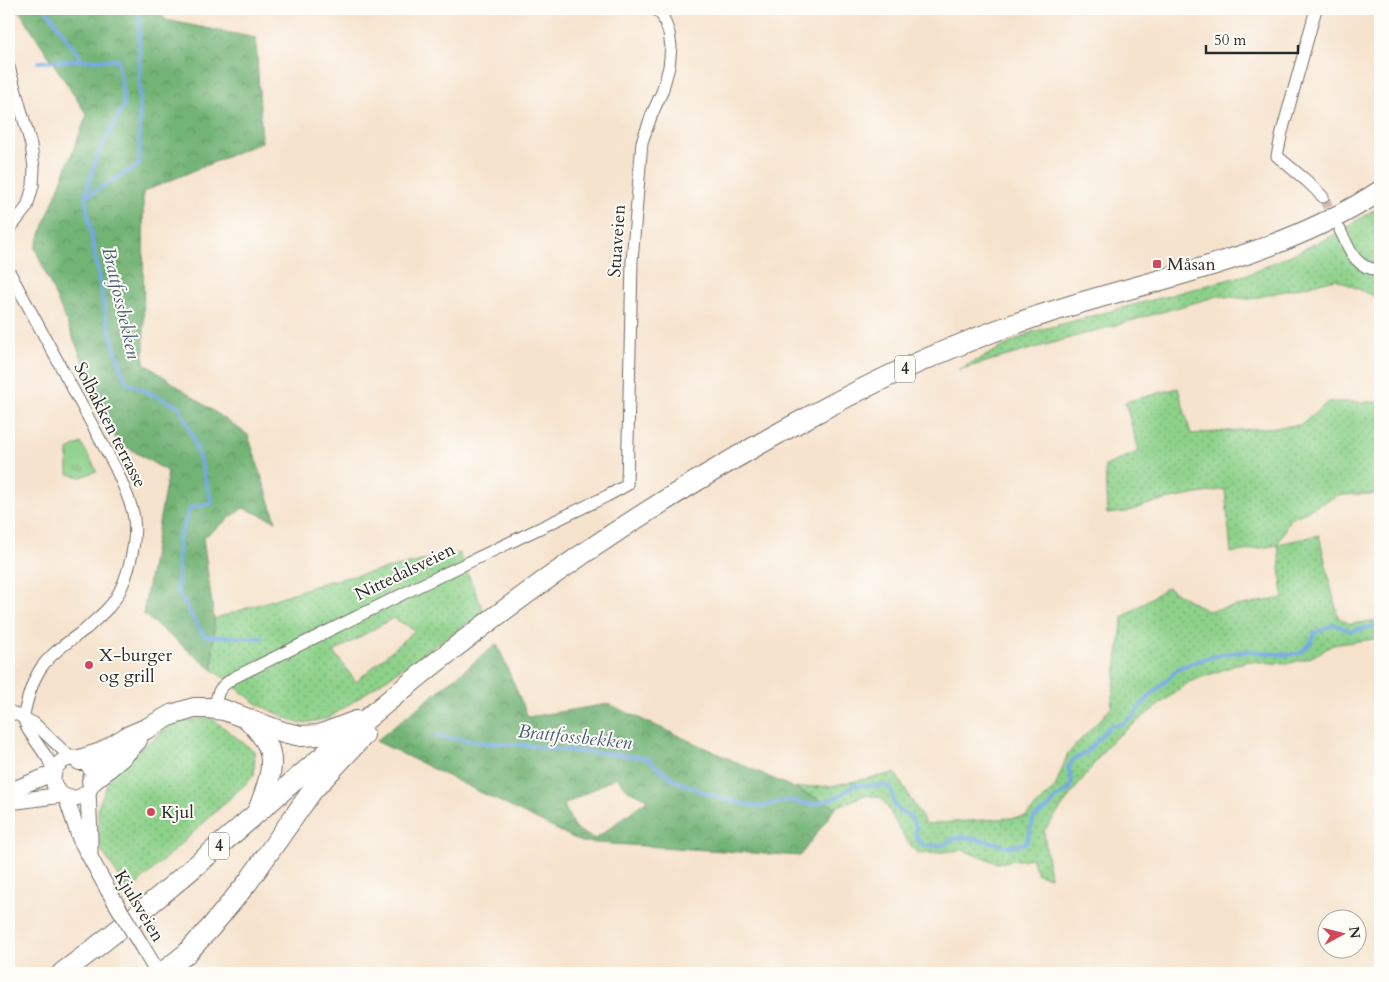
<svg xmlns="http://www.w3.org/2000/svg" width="1389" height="982" viewBox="0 0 1389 982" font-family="Cardo,serif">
	<defs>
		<pattern id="grass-dots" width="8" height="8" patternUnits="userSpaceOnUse" patternTransform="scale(1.25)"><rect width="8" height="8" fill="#8dd18a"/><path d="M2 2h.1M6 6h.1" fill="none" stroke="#73aa71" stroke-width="1.8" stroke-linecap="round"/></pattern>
		<pattern id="forest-crowns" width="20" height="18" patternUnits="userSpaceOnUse" patternTransform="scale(1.25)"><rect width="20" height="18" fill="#72b376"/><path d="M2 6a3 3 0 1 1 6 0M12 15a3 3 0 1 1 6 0" fill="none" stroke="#5e9261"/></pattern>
		<pattern id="park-tufts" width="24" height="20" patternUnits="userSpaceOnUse" patternTransform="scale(1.25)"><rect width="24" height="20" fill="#8dd18a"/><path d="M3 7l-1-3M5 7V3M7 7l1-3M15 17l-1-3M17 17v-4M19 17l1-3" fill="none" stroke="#73aa71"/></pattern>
	</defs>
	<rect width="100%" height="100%" fill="#fdfcf7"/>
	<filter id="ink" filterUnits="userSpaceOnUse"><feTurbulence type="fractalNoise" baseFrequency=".02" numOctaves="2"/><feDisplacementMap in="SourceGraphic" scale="10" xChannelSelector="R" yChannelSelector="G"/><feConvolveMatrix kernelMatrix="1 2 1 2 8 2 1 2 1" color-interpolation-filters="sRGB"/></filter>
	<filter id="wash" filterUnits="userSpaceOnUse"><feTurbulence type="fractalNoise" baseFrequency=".0096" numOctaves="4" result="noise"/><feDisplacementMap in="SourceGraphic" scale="20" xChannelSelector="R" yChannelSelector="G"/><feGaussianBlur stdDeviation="1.12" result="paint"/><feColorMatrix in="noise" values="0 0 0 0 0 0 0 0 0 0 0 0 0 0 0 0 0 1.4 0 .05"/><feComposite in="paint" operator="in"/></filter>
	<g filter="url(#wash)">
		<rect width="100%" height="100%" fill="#f6e3cd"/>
		<g fill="url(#grass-dots)" stroke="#5c7e5a" fill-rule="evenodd">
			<polygon points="1380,206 1380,299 1336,279 1250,299 1218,296 958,370 1032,332 1249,274 1330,237"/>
			<polygon points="1178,388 1191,434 1301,425 1328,402 1380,402 1380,502 1377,494 1338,495 1289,520 1278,544 1319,535 1338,617 1350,624 1380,620 1380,638 1333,645 1312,657 1287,664 1247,661 1189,682 1110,742 1044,831 1050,877 1037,874 1032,858 997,863 962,850 932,853 917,853 906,840 882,798 865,795 836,807 795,788 830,786 895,773 926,824 1025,817 1055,787 1068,753 1111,708 1123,617 1167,587 1207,611 1283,598 1278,545 1231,553 1225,489 1155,502 1126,512 1107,514 1105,466 1139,451 1125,402"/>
			<path d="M459 553 484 612 329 718 300 724 259 705 213 670 214 619 326 582ZM393 618 415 630 356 682 334 652Z"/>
			<polygon points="210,717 255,752 254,776 129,892 98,845 98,807 113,770 172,724"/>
		</g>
		<g fill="url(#forest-crowns)" stroke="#4e6f50" fill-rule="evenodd">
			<polygon points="18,9 157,9 166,20 256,38 262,142 143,192 144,363 248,435 276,521 243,508 203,538 214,619 213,670 143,614 168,472 117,441 35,248 87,115"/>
			<path d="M497 644 528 717 608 704 836 807 800 856 582 842 376 741ZM616 777 628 790 648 799 595 839 575 829 564 805Z"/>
		</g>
		<polygon fill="url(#park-tufts)" stroke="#5c7e5a" points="81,443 97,471 81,477 68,474 68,450"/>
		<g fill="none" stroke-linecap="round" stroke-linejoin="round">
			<g stroke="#75a9e2" stroke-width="4">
				<polyline points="46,9 82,60"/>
				<polyline points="38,62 82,60 118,60 124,105 97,156 85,197 104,308 114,346 126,382 180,407 194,440 212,503 190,508 178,540 178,592 204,636 262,638"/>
				<path d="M85 197 139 165C141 113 139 61 139 9"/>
				<polyline points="436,736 489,743 526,745 568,751 605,753 646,758 676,781 719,798 760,807 790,800 811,805 838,797 855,785 890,786 894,804 900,812 908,814 916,826 917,839 924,846 944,845 952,839 965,837 993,842 1007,847 1026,843 1034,818 1049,807 1056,798 1069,790 1072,781 1068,767 1074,759 1086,753 1110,726 1121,724 1134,716 1140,706 1179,668 1204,659 1223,654 1249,651 1288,655 1300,653 1311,642 1315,633 1334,624 1350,631 1380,625"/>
			</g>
		</g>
	</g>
	<g filter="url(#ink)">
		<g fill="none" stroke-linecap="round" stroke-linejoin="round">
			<polyline stroke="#cdbead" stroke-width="11" stroke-dasharray="11 5.5" stroke-linecap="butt" points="1323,197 1336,222"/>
			<defs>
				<g id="street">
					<polyline points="1316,9 1282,132 1277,156 1308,182 1323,197"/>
					<polyline points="9,67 31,145 34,168 33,186 27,207 9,230"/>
					<path d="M1340 230C1350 250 1355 269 1380 270"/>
					<path d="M9 271 115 467C122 482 129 497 133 513 139 540 127 587 109 607 103 614 94 621 87 628 70 641 50 653 39 671 30 686 27 702 23 718"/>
					<path d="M215 708C217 691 219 688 233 678L419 586 607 496 627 485 632 261 642 142 652 114 662 92 669 67 671 47 669 33 663 17 656 9"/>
					<polyline points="9,711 34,723 72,759"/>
					<polyline points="23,718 28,730 48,759 54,773"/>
				</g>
				<g id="secondary">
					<circle cx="73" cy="778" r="20"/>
					<polyline points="88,791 90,837 90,856"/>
					<polyline points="9,793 14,789 54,773"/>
					<polyline points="66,797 80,839 108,890"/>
					<polyline points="9,800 17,801 62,795"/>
					<polyline points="146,953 158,973"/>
				</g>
				<g id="highway">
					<path d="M248 719C254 726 261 733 266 742 278 764 266 789 258 811"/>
					<polyline points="80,760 101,753 127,737 146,729 171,715 194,708 208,708 224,710 283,732 301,736 319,735 356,721"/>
					<polyline points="92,781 122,756 137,740"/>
					<path d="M62 973C181 885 288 782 403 689 527 587 662 496 803 420 885 375 971 336 1060 309 1169 275 1283 255 1380 191"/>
					<polyline points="162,973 187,953 211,927 248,882 312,791 364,735"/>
				</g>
			</defs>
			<use href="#street" stroke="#726b64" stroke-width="13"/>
			<use href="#secondary" stroke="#726b64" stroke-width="17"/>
			<use href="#highway" stroke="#726b64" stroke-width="22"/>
			<use href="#street" stroke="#fff" stroke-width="11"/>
			<use href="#secondary" stroke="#fff" stroke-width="15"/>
			<use href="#highway" stroke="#fff" stroke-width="20"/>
			<defs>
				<polyline id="secondary-bridge" points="108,890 146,953"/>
			</defs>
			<use href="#secondary-bridge" stroke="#726b64" stroke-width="17" stroke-linecap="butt"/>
			<use href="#secondary-bridge" stroke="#fff" stroke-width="15"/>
		</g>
	</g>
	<g fill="#d1495b" stroke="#fdfcf7" stroke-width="2">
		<rect x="1152" y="259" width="10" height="10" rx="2.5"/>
		<circle cx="89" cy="665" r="5"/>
		<circle cx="151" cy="812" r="5"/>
	</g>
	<g text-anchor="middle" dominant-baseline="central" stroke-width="4" stroke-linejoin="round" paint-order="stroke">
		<g fill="#fdfcf7" stroke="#6a6a68" stroke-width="1">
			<rect x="895" y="355.5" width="20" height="27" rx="4"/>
			<rect x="209" y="832.5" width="20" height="27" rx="4"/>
		</g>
		<g font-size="16" font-weight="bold" fill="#2b2b2b">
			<text x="905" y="369">4</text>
			<text x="219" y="846">4</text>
		</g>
		<g font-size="18" fill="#2b2b2b" stroke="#fdfcf7">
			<text transform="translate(617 241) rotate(-86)">Stuaveien</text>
			<text transform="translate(110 425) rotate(63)">Solbakken terrasse</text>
			<text transform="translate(405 572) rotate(-26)">Nittedalsveien</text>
			<text transform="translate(139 906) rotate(59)">Kjulsveien</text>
		</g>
		<g font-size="18" fill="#2b2b2b" stroke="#fdfcf7" text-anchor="start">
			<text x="1167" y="264">Måsan</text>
			<text x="99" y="655">X-burger<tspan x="99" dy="21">og grill</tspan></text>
			<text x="161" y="812">Kjul</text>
		</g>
		<g font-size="19" font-style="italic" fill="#495d74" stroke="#fdfcf7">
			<text transform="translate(121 303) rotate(77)">Brattfossbekken</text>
			<text transform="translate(575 737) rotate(6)">Brattfossbekken</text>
		</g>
	</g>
	<rect width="1389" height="982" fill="none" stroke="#fdfcf7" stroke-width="30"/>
	<g transform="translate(1342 934) rotate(83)"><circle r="24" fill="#fdfcf7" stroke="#a9a8a5"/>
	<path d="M0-4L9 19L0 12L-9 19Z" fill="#d1495b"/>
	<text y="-8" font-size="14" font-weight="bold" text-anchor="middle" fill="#2b2b2b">N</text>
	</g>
	<path d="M1206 45v8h92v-8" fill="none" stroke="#2b2b2b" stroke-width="2.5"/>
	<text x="1214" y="45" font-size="15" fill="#2b2b2b" stroke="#fdfcf7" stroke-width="4" paint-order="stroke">50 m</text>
</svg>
